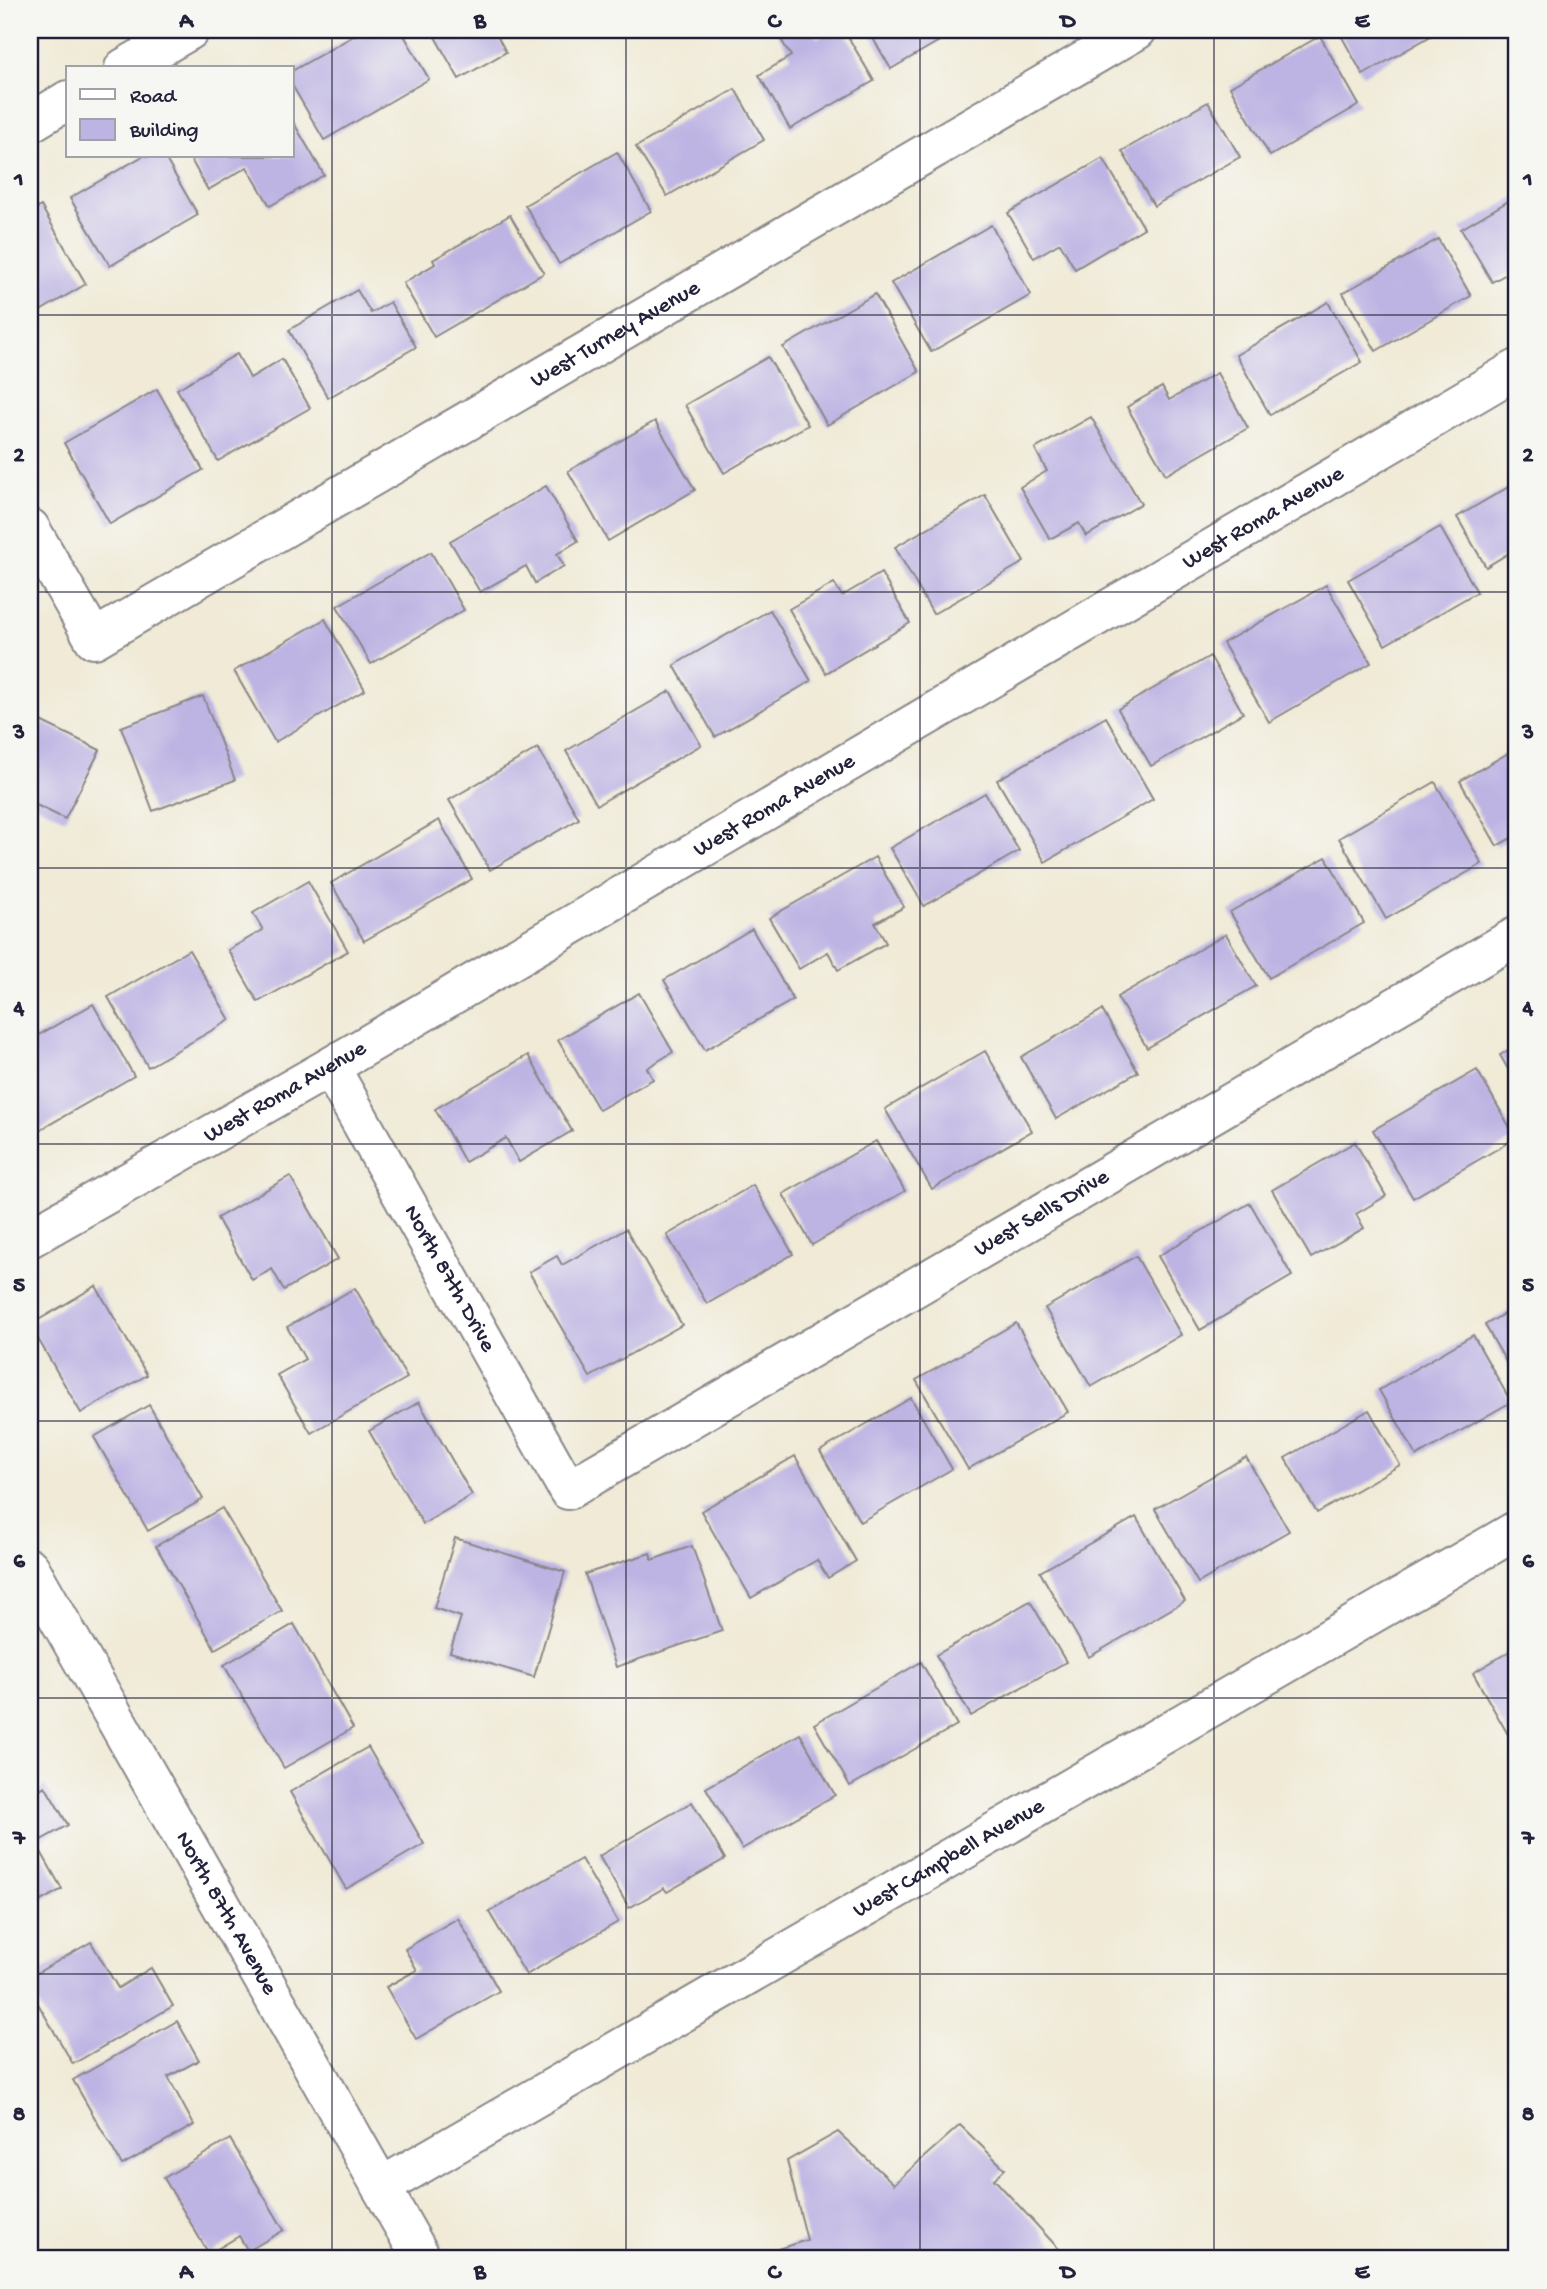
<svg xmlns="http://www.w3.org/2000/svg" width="1547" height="2289" viewBox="0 0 1547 2289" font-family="'Gochi Hand',sans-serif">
	<rect width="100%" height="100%" fill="#f6f6f2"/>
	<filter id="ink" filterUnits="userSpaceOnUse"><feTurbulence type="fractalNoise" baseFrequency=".0143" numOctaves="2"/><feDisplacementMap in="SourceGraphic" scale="14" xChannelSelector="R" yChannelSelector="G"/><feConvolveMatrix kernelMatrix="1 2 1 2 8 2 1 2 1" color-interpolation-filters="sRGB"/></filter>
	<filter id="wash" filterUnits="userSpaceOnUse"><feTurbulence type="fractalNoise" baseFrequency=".00686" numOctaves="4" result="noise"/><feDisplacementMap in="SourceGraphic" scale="28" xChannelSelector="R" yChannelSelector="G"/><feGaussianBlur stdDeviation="1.57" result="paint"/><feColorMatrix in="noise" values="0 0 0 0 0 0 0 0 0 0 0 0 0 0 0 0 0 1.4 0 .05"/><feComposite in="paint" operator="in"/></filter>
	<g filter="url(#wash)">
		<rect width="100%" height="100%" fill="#f0ead6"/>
		<g id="blocks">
			<g fill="#bdb4e3">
				<polygon points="364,30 401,30 429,79 324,140 292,85 292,71"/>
				<polygon points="431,30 494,30 506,52 459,79"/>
				<polygon points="783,30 813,30 818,38 831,30 844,30 874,81 790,129 759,75 791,56 777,33"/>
				<polygon points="868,30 958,30 891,69"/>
				<polygon points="1338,30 1441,30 1363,75"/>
				<polygon points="1320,36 1359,105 1270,156 1230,87"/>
				<polygon points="735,89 764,140 667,196 636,147"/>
				<polygon points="1208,102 1240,157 1154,206 1122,151"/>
				<polygon points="292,120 324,175 270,206 247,167 208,190 189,156 292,156"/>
				<polygon points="617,152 651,211 559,264 525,205"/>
				<polygon points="143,156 164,156 198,215 110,266 70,198"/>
				<polygon points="1103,158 1144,228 1075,269 1060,243 1034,258 1008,213"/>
				<polygon points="1517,196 1517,268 1492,282 1461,229"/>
				<polygon points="41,206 86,284 30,317 30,212"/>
				<polygon points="510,215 544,273 434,337 403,283 435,264 433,260"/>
				<polygon points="991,225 1031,295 931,352 891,283"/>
				<polygon points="1438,239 1471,296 1376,351 1343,293"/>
				<polygon points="357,290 371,313 390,302 416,347 328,398 289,330"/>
				<polygon points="875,294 919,372 827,425 783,347"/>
				<polygon points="1328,302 1362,362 1270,415 1236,355"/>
				<polygon points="237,354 250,378 282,359 310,408 218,461 177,389"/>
				<polygon points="768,357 808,425 724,473 685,405"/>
				<polygon points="1217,373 1248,428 1166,475 1127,407 1162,387 1169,400"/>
				<polygon points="157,389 203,470 110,524 64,443"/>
				<polygon points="1091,417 1141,504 1086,536 1079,523 1050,539 1020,487 1047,471 1035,449"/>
				<polygon points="655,421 695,490 608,541 568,471"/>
				<polygon points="1517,482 1517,556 1514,550 1486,567 1457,517"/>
				<polygon points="546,486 578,541 557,554 564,566 535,583 526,566 480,592 450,541"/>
				<polygon points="985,495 1024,562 933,614 895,547"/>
				<polygon points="1440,527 1477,592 1385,645 1348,580"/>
				<polygon points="431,552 464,610 371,664 337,606"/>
				<polygon points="881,573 910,623 826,673 789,609 834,583 842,596"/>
				<polygon points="1326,585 1371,663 1269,722 1223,643"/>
				<polygon points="770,610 811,681 715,737 674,665"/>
				<polygon points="325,619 365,690 275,742 234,671"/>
				<polygon points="1210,656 1243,713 1151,766 1118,709"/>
				<polygon points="670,691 701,745 597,805 566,751"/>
				<polygon points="203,696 235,780 153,811 121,727"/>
				<polygon points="30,716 100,750 65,819 30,802"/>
				<polygon points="1106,717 1153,799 1045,862 997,780"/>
				<polygon points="538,748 579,819 490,870 449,800"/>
				<polygon points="1517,748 1517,835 1497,846 1460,781"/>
				<polygon points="1435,782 1482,864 1386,919 1339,838"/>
				<polygon points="985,793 1019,851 924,906 890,848"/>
				<polygon points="439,820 472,879 364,941 331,883"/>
				<polygon points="875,857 904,907 875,923 886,943 838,970 828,952 799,969 769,918"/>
				<polygon points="1326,857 1364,923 1269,978 1230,912"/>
				<polygon points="308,881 348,951 258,1002 228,950 263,930 253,913"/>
				<polygon points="752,929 793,1000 705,1050 664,980"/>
				<polygon points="1226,934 1256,986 1147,1048 1117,997"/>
				<polygon points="189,950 230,1020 148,1067 108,997"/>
				<polygon points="639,993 673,1052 647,1068 653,1079 599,1110 558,1040"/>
				<polygon points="93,1004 134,1076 38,1131 30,1116 30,1040"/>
				<polygon points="1102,1010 1138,1072 1056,1119 1021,1057"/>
				<polygon points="1517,1045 1517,1085 1500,1055"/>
				<polygon points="985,1051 1032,1131 932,1189 885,1109"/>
				<polygon points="528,1055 572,1131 519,1162 506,1138 465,1162 435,1109"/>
				<polygon points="1477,1070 1516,1138 1413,1198 1373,1130"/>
				<polygon points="876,1141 905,1191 812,1245 783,1194"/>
				<polygon points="1355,1142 1386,1196 1356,1214 1364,1228 1311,1258 1272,1190"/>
				<polygon points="290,1176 338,1259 284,1290 272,1269 252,1280 217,1218"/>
				<polygon points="753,1185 793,1254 707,1304 667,1235"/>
				<polygon points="1250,1203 1292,1276 1200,1330 1158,1256"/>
				<polygon points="626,1229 682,1325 590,1377 529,1272 557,1256 562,1265"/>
				<polygon points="1136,1256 1181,1335 1091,1387 1045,1308"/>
				<polygon points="96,1286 147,1375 81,1413 30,1325"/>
				<polygon points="355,1288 407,1378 311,1433 277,1375 305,1359 287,1327"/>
				<polygon points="1517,1306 1517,1381 1485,1325"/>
				<polygon points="1016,1323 1068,1412 968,1469 916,1380"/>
				<polygon points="1473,1335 1511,1402 1417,1456 1379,1390"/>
				<polygon points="911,1398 952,1469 860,1522 820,1451"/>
				<polygon points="419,1402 472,1495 423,1524 369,1431"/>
				<polygon points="149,1405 203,1499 148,1531 94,1437"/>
				<polygon points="1369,1410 1400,1465 1317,1513 1285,1458"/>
				<polygon points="795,1456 856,1561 828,1578 817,1560 751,1598 701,1511"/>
				<polygon points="1246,1457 1289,1531 1198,1583 1155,1509"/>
				<polygon points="222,1508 282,1611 215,1649 156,1546"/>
				<polygon points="1136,1517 1185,1601 1089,1657 1040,1572"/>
				<polygon points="455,1538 565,1572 534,1677 450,1652 461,1617 434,1608"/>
				<polygon points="692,1546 722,1631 616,1667 585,1574 650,1553 652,1560"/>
				<polygon points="1030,1601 1066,1662 971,1716 936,1655"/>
				<polygon points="294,1624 353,1728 284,1768 224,1665"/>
				<polygon points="1517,1647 1517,1734 1510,1738 1473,1673"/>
				<polygon points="921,1662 957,1725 850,1786 814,1724"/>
				<polygon points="800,1734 835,1795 742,1849 706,1788"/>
				<polygon points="368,1747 424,1844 346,1889 290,1792"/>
				<polygon points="45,1786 68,1825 36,1843 62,1889 30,1907 30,1795"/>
				<polygon points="692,1802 725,1859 667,1892 664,1888 629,1908 599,1856"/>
				<polygon points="581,1859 618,1922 526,1975 489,1912"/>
				<polygon points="458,1918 499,1991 416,2039 386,1987 417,1970 405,1949"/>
				<polygon points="91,1942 118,1988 151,1968 173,2006 73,2064 30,1990 30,1977"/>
				<polygon points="177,2021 199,2060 168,2077 194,2125 122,2165 73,2080"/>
				<polygon points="960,2125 1005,2169 994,2179 1058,2248 1061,2259 745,2259 807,2240 787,2161 838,2132 894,2184"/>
				<polygon points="230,2139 284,2230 248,2251 239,2236 209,2254 164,2178"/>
			</g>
		</g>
	</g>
	<g filter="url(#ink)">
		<use href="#blocks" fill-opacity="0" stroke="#898688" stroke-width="2"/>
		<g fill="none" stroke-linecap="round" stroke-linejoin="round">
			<defs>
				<g id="minor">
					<polyline points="124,68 190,30"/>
					<polyline points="30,123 68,100"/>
					<path id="s1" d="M30 528 94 639 1137 30"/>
					<path id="s2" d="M330 1067 568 1490 1517 936"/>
					<path id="s3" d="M30 1238 330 1067 1517 369"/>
					<path id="s4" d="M30 1568 422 2259"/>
					<path id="s5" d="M381 2187 1517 1530"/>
				</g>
			</defs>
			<use href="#minor" stroke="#898688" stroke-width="42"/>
			<use href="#minor" stroke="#fff" stroke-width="38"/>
		</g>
	</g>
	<path fill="none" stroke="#22223b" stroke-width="2" stroke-opacity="0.55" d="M332 30V2259M626 30V2259M920 30V2259M1214 30V2259M30 315H1517M30 592H1517M30 868H1517M30 1144H1517M30 1421H1517M30 1698H1517M30 1974H1517"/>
	<g text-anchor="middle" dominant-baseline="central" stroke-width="7" stroke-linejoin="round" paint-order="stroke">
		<g font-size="23" fill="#22223b" stroke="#f6f6f2">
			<text stroke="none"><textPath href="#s1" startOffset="732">West Turney Avenue</textPath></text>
			<text stroke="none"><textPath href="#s3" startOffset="1428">West Roma Avenue</textPath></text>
			<text stroke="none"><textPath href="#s3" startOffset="861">West Roma Avenue</textPath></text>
			<text stroke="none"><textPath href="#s3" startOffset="294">West Roma Avenue</textPath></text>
			<text stroke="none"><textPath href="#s2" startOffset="1034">West Sells Drive</textPath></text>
			<text stroke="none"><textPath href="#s2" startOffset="243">North 87th Drive</textPath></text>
			<text stroke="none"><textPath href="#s5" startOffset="656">West Campbell Avenue</textPath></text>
			<text stroke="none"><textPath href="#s4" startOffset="397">North 87th Avenue</textPath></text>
		</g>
	</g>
	<rect width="1547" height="2289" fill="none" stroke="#f6f6f2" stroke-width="77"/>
	<rect x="66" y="66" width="228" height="91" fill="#f6f6f2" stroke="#a1a1a9" stroke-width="2"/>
	<rect x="80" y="89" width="35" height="10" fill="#ffffff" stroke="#a1a1a9" stroke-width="2"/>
	<text x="130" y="102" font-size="21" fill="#22223b">Road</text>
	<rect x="80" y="119" width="35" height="21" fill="#bdb4e3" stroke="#a1a1a9" stroke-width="2"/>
	<text x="130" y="136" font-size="21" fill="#22223b">Building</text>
	<rect x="38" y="38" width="1470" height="2212" fill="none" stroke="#22223b" stroke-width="2.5"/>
	<g font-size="23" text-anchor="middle" font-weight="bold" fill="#22223b">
		<text x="186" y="27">A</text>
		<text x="480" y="27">B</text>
		<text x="774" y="27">C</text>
		<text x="1068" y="27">D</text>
		<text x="1362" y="27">E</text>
		<text x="19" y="185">1</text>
		<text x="1528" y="185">1</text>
		<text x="19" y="461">2</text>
		<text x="1528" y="461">2</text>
		<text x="19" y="738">3</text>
		<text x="1528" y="738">3</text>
		<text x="19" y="1014">4</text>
		<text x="1528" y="1014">4</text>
		<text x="19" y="1291">5</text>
		<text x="1528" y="1291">5</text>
		<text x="19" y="1567">6</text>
		<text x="1528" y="1567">6</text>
		<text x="19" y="1844">7</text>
		<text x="1528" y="1844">7</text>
		<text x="19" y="2120">8</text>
		<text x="1528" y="2120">8</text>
		<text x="186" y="2278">A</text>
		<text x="480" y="2278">B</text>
		<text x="774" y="2278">C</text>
		<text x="1068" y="2278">D</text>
		<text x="1362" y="2278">E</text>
	</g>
</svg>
